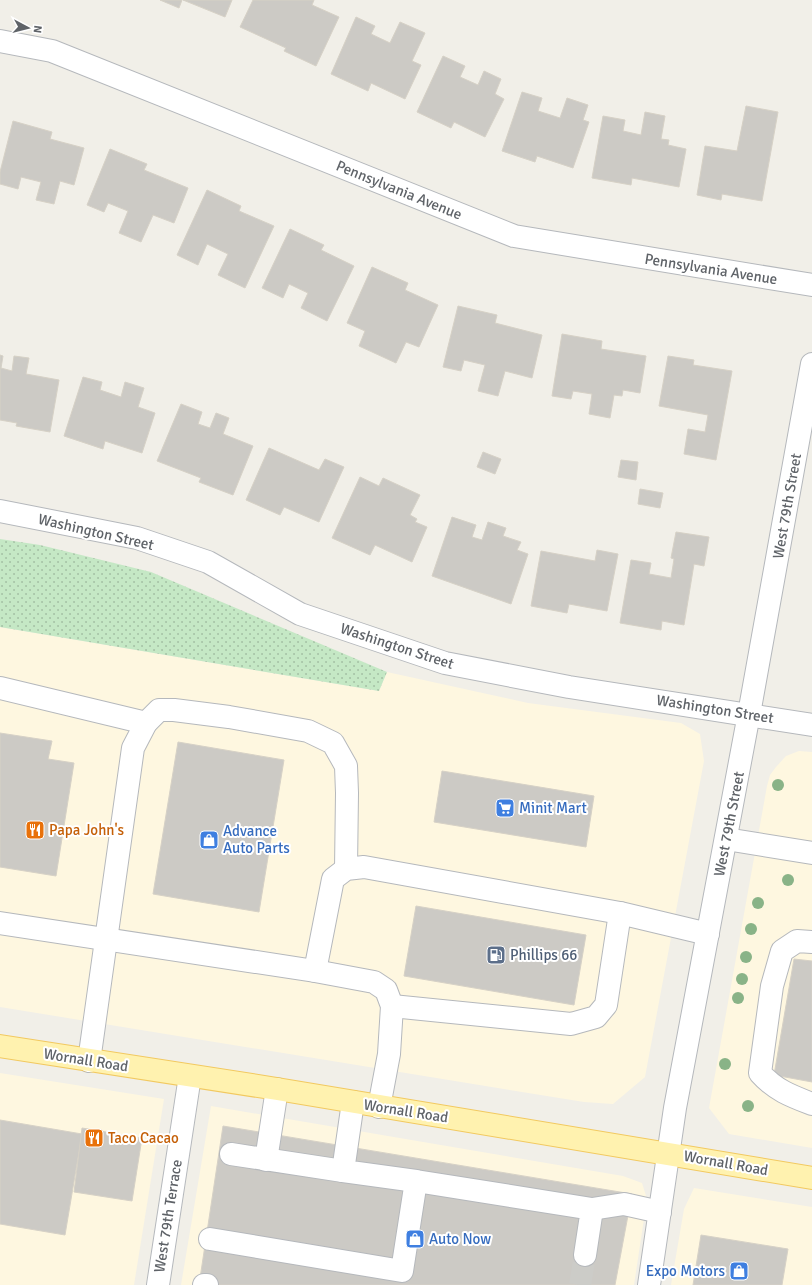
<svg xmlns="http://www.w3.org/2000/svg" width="812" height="1285" viewBox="0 0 812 1285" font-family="Signika,sans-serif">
	<defs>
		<pattern id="grass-dots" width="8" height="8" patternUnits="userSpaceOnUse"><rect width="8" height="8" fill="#c5e8c5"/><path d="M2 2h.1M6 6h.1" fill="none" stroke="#a3c0a4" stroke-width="1.8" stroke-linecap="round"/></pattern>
	</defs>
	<rect width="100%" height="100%" fill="#f1efe8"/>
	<g fill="#fef7e0">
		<polygon points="0,627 379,691 387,672 528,703 681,723 700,734 704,761 645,1077 613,1104 584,1102 0,1007"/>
		<polygon points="799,751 812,752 812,1148 729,1134 709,1108 767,786 770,775 776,767 786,756"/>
		<polygon points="0,1073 164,1099 134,1285 0,1285"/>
		<polygon points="211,1106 623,1176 642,1183 647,1199 634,1285 181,1285"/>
		<polygon points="694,1188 812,1207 812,1285 671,1285 684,1209"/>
	</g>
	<polygon fill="url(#grass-dots)" points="0,539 40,545 151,572 387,672 379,691 0,627"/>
	<g fill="#cccac5" stroke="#d6d1c6">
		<polygon points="160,0 182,0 179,8"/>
		<polygon points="183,0 232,0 225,17"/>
		<polygon points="253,0 314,0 312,5 339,17 316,66 284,51 286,48 240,27"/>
		<polygon points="356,17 375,26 371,34 390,43 400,22 425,33 412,61 421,65 405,99 371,83 368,91 331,74"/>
		<polygon points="443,56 465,66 460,77 478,85 484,71 501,79 495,94 504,99 485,137 454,122 451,128 417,112"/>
		<polygon points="522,92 542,98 538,111 560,118 567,98 588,105 583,120 589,122 573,168 537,156 535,162 502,151"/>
		<polygon points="746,106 778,112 762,201 722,194 721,200 697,195 705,146 737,151"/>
		<polygon points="645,112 665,116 661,139 669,140 668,145 686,149 679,187 632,178 631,185 592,178 603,116 625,120 623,131 641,135"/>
		<polygon points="13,121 52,132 50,139 84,148 74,185 60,181 54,204 36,200 41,182 21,177 18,189 0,184 0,172"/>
		<polygon points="110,149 147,164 144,170 188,188 174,223 153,215 141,242 119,233 128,211 108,203 104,212 87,205"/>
		<polygon points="207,190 241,206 239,211 274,226 245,288 218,275 228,254 207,244 198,265 177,255"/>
		<polygon points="290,229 324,245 321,250 354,266 327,321 301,308 308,293 289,284 283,298 262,288"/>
		<polygon points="372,267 408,283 405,290 438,305 419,347 406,342 396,363 359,346 365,331 347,323"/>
		<polygon points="458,306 497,315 495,323 542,335 532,378 505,371 498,396 478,391 485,365 464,360 461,371 443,367"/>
		<polygon points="562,334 602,341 601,349 646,356 640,393 623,390 622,396 614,395 610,418 589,414 592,394 573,391 571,399 552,396"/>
		<polygon points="0,355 3,356 1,368 12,371 14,356 29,358 26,374 59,380 50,432 16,426 17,423 0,420"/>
		<polygon points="668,356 694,360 693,365 732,371 716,460 684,454 688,429 705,432 708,415 659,406"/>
		<polygon points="83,377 102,382 100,390 121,397 125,382 144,388 138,407 155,413 142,453 105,441 103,449 64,436"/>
		<polygon points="181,404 202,412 198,424 210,428 216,413 229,418 223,434 253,446 233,495 199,482 201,478 157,461"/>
		<polygon points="269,448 319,470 325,459 344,467 319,522 284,507 280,515 246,500"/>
		<polygon points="483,452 501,459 495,474 477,467"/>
		<polygon points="621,460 638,462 636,480 618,477"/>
		<polygon points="360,477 379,486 383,478 420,495 410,515 417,519 415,522 427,527 412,562 375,545 370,555 332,538"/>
		<polygon points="640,489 663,493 660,508 638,504"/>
		<polygon points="452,517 476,525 472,537 482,540 488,522 506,528 503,536 521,542 517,550 528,554 511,604 432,576"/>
		<polygon points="676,532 709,537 704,566 694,564 684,625 662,621 661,630 620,623 631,560 651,563 649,574 671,578 674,559 671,558"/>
		<polygon points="597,550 618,554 607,611 569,604 567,613 531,606 541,551 595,561"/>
		<polygon points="0,733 52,741 48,759 74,763 56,876 0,867"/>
		<polygon points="178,742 284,760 259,912 153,894"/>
		<polygon points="442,771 594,796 586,847 434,822"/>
		<polygon points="416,906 586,935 574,1005 404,976"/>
		<polygon points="794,959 812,961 812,1082 774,1075"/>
		<polygon points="0,1120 82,1134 65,1235 0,1224"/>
		<polygon points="223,1126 632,1194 615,1285 199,1285"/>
		<polygon points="82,1128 142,1138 132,1201 74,1192"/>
		<polygon points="701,1235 788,1249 782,1285 693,1285"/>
	</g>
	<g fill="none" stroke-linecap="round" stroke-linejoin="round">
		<polyline stroke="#ccccc8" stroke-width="22" stroke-dasharray="22 11" stroke-linecap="butt" points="580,1285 585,1255"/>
		<defs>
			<g id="minor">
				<polyline points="0,41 52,51 514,236 812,285"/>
				<polyline points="0,511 137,538 208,562 300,614 445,663 569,687 812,725"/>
				<polyline points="0,688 146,723"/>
				<polyline points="726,839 812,853"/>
				<polyline points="0,923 315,971 333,879 346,869 364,867 620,913 708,934"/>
				<path d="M812 942 797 941 782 951 772 986 760 1073C775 1090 791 1096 812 1104"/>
				<polyline points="315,971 374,982 386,990 392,1006 389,1054 379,1107"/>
				<polyline points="392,1006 571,1024 596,1017 606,1005 620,913"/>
				<polyline points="89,1061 133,748 146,723 159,710 174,710 229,717 308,731 333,743 346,766 347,793 346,869"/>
				<polyline points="231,1154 343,1171"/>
				<polyline points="266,1160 277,1089"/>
				<polyline points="416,1181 592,1209 585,1255"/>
				<polyline points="592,1209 624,1204 660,1212"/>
				<polyline points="210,1239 402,1271 416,1181 343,1171 353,1102"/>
				<polyline points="158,1285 190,1076"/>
				<polyline points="204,1285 207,1285"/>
				<polyline points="649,1285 675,1108 749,714 812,364"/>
			</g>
			<polyline id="major" points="0,1046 277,1089 812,1178"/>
		</defs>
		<use href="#minor" stroke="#b5b8bc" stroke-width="24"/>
		<use href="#major" stroke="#f2c960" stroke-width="24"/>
		<use href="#minor" stroke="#fff" stroke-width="22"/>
		<use href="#major" stroke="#fff2af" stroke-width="22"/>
	</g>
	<g fill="#89b387">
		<circle cx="778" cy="785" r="6"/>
		<circle cx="788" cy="880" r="6"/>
		<circle cx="758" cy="903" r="6"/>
		<circle cx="751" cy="929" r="6"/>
		<circle cx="746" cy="957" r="6"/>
		<circle cx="742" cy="979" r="6"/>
		<circle cx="738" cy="998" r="6"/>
		<circle cx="725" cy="1064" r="6"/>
		<circle cx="748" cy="1106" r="6"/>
	</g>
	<defs>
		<symbol id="supermarket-square" viewBox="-11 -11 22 22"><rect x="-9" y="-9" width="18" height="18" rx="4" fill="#3f7fe0" stroke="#fff"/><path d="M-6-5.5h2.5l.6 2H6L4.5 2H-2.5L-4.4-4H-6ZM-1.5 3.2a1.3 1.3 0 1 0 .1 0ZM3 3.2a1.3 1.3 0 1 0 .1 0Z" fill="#fff"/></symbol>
		<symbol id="restaurant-square" viewBox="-11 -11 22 22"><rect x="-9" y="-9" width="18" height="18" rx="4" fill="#e8710a" stroke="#fff"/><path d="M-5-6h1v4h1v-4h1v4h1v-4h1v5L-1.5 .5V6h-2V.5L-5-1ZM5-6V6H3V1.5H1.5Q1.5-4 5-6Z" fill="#fff"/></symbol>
		<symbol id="shop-square" viewBox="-11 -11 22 22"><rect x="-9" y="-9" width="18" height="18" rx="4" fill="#3f7fe0" stroke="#fff"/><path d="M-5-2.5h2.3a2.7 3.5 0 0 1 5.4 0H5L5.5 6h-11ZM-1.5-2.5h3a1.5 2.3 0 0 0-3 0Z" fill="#fff"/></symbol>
		<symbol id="fuel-square" viewBox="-11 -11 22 22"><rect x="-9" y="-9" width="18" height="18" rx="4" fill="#5c6f8a" stroke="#fff"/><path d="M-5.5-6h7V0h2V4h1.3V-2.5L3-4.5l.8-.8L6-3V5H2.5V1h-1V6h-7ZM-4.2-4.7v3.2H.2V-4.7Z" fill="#fff"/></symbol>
	</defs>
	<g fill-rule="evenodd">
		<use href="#supermarket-square" x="494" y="797" width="22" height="22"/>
		<use href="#restaurant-square" x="24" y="819" width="22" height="22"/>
		<use href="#shop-square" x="198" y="829" width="22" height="22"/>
		<use href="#fuel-square" x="485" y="944" width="22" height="22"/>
		<use href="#restaurant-square" x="83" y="1127" width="22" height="22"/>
		<use href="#shop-square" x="404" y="1228" width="22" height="22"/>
		<use href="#shop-square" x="728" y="1260" width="22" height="22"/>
	</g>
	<g text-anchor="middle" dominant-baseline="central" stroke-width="4" stroke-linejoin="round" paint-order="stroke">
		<g font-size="15" fill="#5f6368" stroke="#fff">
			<text transform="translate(399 190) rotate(22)">Pennsylvania Avenue</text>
			<text transform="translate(711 269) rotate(9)">Pennsylvania Avenue</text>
			<text transform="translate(787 506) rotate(-80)">West 79th Street</text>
			<text transform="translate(96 532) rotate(13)">Washington Street</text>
			<text transform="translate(397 646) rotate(18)">Washington Street</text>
			<text transform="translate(715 709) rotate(9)">Washington Street</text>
			<text transform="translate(729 824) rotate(-79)">West 79th Street</text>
			<text transform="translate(86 1060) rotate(9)">Wornall Road</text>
			<text transform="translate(406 1111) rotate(9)">Wornall Road</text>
			<text transform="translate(726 1163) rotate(10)">Wornall Road</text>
			<text transform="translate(168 1216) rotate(-81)">West 79th Terrace</text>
		</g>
		<g font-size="15" fill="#366cbe" stroke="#fff" text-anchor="start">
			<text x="519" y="808">Minit Mart</text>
			<text x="223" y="831">Advance<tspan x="223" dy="17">Auto Parts</tspan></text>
			<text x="429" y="1239">Auto Now</text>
			<text x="725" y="1271" text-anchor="end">Expo Motors</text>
		</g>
		<g font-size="15" fill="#c56008" stroke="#fff" text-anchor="start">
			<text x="49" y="830">Papa John's</text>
			<text x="108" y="1138">Taco Cacao</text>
		</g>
		<g font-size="15" fill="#4e5e75" stroke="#fff" text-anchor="start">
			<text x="510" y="955">Phillips 66</text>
		</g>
	</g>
	<g transform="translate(28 28) rotate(97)" stroke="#ffffff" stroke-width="3" paint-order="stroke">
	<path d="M0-3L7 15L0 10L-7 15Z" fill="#5f6368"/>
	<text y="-6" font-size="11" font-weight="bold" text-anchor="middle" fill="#5f6368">N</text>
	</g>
</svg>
